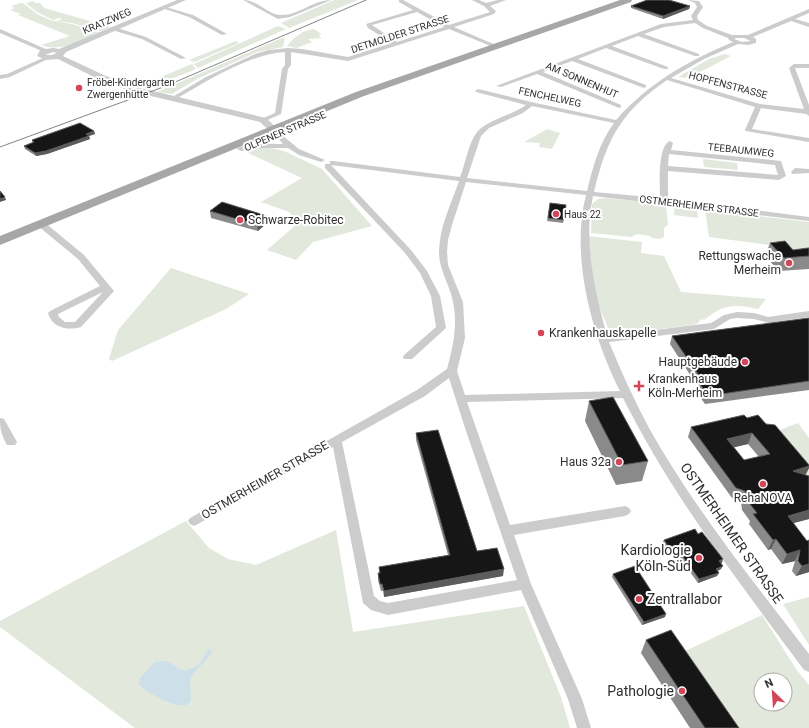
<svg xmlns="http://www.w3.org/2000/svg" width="809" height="728" viewBox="0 0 809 728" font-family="Roboto,sans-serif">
	<rect width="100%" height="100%" fill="#fff"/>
	<g fill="#e3e8dc" fill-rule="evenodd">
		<polygon points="334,0 358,0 289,28 281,23"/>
		<polygon points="33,1 35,3 40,3 44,8 111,27 101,31 72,23 57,21 62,19 59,18 53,20 37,12 26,3"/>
		<path d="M20 3H23L37 14 50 20 72 24 99 32C81 40 62 53 41 45L70 36 18 15 21 14 10 10 15 8 11 6Z"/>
		<polygon points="278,26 286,29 198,68 194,64"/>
		<path d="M314 29 321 34 319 36 322 38 308 39 312 42 297 48 287 46C295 36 302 31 314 29Z"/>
		<polygon points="282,38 285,38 283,47 257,52 197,79 172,94 157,92"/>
		<polygon points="236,41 239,43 197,61 194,62 189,60"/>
		<polygon points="725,54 731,56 698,73 695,72 685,78 678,77 709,59"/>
		<polygon points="192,64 196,69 164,82 161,82 153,85 155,86 147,88 147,86 139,86"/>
		<polygon points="547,129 560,133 552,149 539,147 540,143 524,142"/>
		<polygon points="257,148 271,148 284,151 322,169 372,226 313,242 296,260 267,250 298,223 289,212 261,202 302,178 248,153"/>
		<polygon points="703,159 737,163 738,170 704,167"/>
		<polygon points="606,198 666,204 668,225 664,228 664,237 660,239 653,238 649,236 637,234 631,237 591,233 592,204 598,199"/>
		<polygon points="675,205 697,208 698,218 674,215"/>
		<polygon points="705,210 809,222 809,254 769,245 709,237"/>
		<path d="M588 236 642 242 641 253 664 256 681 292 766 299 758 309C733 304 724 304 704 320L701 319 698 323 693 325 611 335 599 307 592 276Z"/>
		<polygon points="171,268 249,294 226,309 112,361 109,359 118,330"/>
		<polygon points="798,423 809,438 809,479 772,433"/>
		<polygon points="186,521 209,548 228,559 256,565 336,530 353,632 524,606 561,697 570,728 135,728 0,627 0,621"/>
		<polygon points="809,597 809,645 783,604"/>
		<path d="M762 615 796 669 809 685V728H736L681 653ZM761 680H785V704H761Z"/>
	</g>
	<path fill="#cde0e9" d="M208 649 212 650V653L194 673 190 680 191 701 186 705C170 707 151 694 139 685L140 678 155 662 167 661 180 669 186 671 200 664Z"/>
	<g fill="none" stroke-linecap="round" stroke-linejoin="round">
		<g fill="#ccc" fill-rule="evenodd">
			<path d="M243 0C258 0 268 15 280 15 298 16 313 0 331 0L290 17 278 19Z"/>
			<path d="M399 0H403L449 25 490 12 484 6 472 0H479L486 3 498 0H506L490 6 496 11 494 14 454 27 498 46 493 47 449 29 348 61 291 52V65L288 69 281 114 263 122 261 121V119L275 113 282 69 285 65V52C248 54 206 82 174 100L169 99 206 77 255 54 269 50 288 48 302 49 348 57 392 43 368 28 366 24 413 10 399 2ZM417 12 444 27 397 42 372 25Z"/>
			<path d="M688 0 699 1 703 7 697 16 698 20 707 26 732 35H748L809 9V13L795 19 809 23V27L791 21 753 37 756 39V43L748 45 738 44 704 59 671 78 760 104 804 109 789 68 794 64H809V68H795L809 105V116L806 114 761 108 752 129 809 138V142L746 131 745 130 755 107 667 80C621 112 607 138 594 192L660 198C660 186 657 146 670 141L673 143 671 150 781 161 786 176 779 180 668 171V199L809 217V221L593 196C583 243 595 291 607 336L711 323 724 315 737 312 754 313 768 317 809 311V317L768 323 754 319 737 318 730 319 714 329 609 342C621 371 634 400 649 428 694 508 753 581 809 654V672L804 670C739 582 672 496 623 398L467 402 510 525 625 506 629 508 631 511 629 514 625 516 514 535 531 584 582 699 591 728H577L568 699 521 590 388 615 371 610 363 603 333 447 198 524 194 526 190 524 188 521 190 518 417 390 447 369C453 347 458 325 453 302 450 285 439 271 439 252 439 228 451 204 459 181L331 165 411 250 427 271 440 296 446 328 412 359H404L403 357 404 355 436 327 431 296 420 273 405 253 325 168V164H330V161H333L460 177C465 165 468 146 475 135 483 121 513 115 526 105L476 92 475 91 478 89 531 102 616 120C650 82 686 62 733 42L729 40 728 38 703 28 695 23 664 27 644 34 699 54V56H695L638 36 612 46 668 67V69H664L606 48 578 59 646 85V87L644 88 572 61 543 72 621 105V107L619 108 537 74 501 87 496 86 661 24 693 20 691 16 697 7 695 3ZM736 38H744L751 41 742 42 734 39ZM532 106 614 123C599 143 593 167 587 191L467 178 481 136 489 128 523 113ZM669 154 775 165 778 175 668 166ZM466 182 586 195C570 256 592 336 620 391L465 395 457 371 465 338 463 302 448 265 447 252 448 240 452 225ZM449 378 465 428 517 580 388 603 380 601 374 596 342 442 425 396Z"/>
			<polygon points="162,6 193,15 227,34 222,35 189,17 162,8"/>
			<polygon points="114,27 146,37 186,58 181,59 142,39 112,30 112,28"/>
			<polygon points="0,29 48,50 49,51 44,52 0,33"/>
			<polygon points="45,57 50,58 10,77 0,79 0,75 7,74"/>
			<path d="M277 131 299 149 325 160 321 162 299 155 288 148H261L241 151 237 149C247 142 271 144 283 144L274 133Z"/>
			<polygon points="795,168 809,169 809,173 792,174 791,172"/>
			<path d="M38 222H44L84 255 114 291 81 327C68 331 52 328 48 313L50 311 100 286 78 259 38 226ZM103 292 75 322H65L59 317 58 314Z"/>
			<path d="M0 418 4 419 17 442 15 445H7C1 434 0 430 0 418Z"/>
		</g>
		<path fill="#ccc" fill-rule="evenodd" d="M177 0H186L66 52 63 56 106 76 136 87 266 118 280 131 281 133 280 135H274L260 122 130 91 100 80 58 59 46 60 37 56 40 50 53 48 59 49ZM53 52 57 53 52 55H45Z"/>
		<polygon fill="#a7a7a7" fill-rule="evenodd" points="620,0 632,0 631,2 364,96 0,245 0,236 356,92"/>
		<polyline stroke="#848484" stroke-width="1" points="0,147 166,86 366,0"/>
	</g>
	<g fill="#8a8a8a" fill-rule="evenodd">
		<polygon points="631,6 690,6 689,9 663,19 631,8"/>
		<polygon points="94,131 95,134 89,136 90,139 47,154 36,156 25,149 24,146 32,143 32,140"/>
		<polygon points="550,203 566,205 563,223 547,221"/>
		<polygon points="210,211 268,222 258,231 211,218"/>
		<polygon points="770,243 793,250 809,248 809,269 779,271 765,256"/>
		<polygon points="809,318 809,390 705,404 697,393 698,387 670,344 672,336"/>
		<polygon points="589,401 648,461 642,481 616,485 585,421"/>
		<path d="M747 418 766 424 809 465V468L805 475 809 519 794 523 809 572 796 576 792 571 795 561 782 564 771 549 768 550 749 524 750 521 742 510 741 502 732 498 688 437 691 427ZM748 444 759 457 744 460 734 447Z"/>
		<polygon points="416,433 477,551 503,576 384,597 383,591 381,591 378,580 378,573 379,573 379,567 448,555 416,440"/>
		<polygon points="664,540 722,563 721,563 721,569 718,571 717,576 698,583 675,551 669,552 662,543"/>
		<polygon points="613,574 665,617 642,625 612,577"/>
		<polygon points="646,640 739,728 690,728 641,653"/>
	</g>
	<g fill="#5c5c5c">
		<polygon points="690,6 689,9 663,19 663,16"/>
		<polygon points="94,131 95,134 89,136 90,139 47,154 36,156 35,153"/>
		<polygon points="5,197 6,200 0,202 0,199"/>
		<polygon points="267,216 268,222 258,231 257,225"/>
		<polygon points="752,433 748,444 723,450 727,439"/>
		<polygon points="809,466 809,468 805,476 793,471"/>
		<polygon points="809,510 809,519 782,526 788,516"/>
		<polygon points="776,539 771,549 768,550 773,540"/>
		<polygon points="676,547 675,551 669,552 670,549"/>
		<polygon points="800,550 795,561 782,564 787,554"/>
		<polygon points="723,559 722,563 718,564 719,561"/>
		<polygon points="809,564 809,572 796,576 802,566"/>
		<polygon points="723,566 721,569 715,572 716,569"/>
		<polygon points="504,569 503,576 384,597 384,591"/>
		<polygon points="719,573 717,576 698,583 699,579"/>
		<polygon points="666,614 665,617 642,625 644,622"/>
	</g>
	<g fill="#161616" stroke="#5c5c5c" fill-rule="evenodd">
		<polygon points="647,0 669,0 690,6 663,16 631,6"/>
		<polygon points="80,123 94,131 86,134 89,136 46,151 35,153 24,146 34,142 32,140"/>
		<polygon points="0,191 5,197 0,199"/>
		<polygon points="222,202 267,216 257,225 210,211"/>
		<polygon points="550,203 566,205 564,220 548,218"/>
		<polygon points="785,241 793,250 808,248 809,248 809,256 784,258 770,243"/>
		<polygon points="809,318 809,381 708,396 700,384 704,383 672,336"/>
		<polygon points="613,397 648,461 622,465 589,401"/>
		<path d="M744 415 747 418 758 415 766 424 775 425 809 465V466L793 471 809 476V510L788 516 807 541 809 540V564L802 566 798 561 800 550 787 554 776 539 773 540 753 514 757 513 746 499 745 491 736 488 691 427ZM752 433 770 454 744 460 727 439Z"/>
		<polygon points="438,430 477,551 497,548 504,569 384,591 382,584 380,584 378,573 380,573 379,567 450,555 416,433"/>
		<polygon points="695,529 698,534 702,532 723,559 719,561 723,566 716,569 719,573 699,579 676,547 670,549 664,540"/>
		<polygon points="635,566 666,614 644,622 613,574"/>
		<polygon points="671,630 739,728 705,728 646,640"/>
	</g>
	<g fill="#d34559" stroke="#fff" stroke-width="1.5">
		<circle cx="79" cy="88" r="4"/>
		<circle cx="556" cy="214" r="4"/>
		<circle cx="240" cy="220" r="4"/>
		<circle cx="789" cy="263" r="4"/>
		<circle cx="541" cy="333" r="4"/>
		<circle cx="745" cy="362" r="4"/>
		<path d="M637 380h4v4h4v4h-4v4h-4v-4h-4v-4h4z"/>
		<circle cx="619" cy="462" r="4"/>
		<circle cx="763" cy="484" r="4"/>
		<circle cx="699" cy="558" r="4"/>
		<circle cx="639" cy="599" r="4"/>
		<circle cx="682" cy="691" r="4"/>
	</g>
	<g text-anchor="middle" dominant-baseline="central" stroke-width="4" stroke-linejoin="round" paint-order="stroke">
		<g font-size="10" fill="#2f2f2f" stroke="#fff">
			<text transform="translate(107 21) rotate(-23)">KRATZWEG</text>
			<text transform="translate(400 34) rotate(-18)">DETMOLDER STRASSE</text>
			<text transform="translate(582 80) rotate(23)">AM SONNENHUT</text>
			<text transform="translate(728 85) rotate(15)">HOPFENSTRASSE</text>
			<text transform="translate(550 97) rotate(12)">FENCHELWEG</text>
			<text transform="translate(285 131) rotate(-23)">OLPENER STRASSE</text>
			<text transform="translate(741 150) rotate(6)">TEEBAUMWEG</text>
			<text transform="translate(699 206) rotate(7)">OSTMERHEIMER STRASSE</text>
		</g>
		<g font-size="10" fill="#2f2f2f" stroke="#fff" text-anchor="start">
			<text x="87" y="82">Fröbel-Kindergarten<tspan x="87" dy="12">Zwergenhütte</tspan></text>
			<text x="564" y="214">Haus 22</text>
		</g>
		<g font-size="12" fill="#2f2f2f" stroke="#fff" text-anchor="start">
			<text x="248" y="220">Schwarze-Robitec</text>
			<text x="781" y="256" text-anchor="end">Rettungswache<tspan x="781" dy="14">Merheim</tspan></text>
			<text x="549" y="333">Krankenhauskapelle</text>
			<text x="737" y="362" text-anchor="end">Hauptgebäude</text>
			<text x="648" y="379">Krankenhaus<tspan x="648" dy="14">Köln-Merheim</tspan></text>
			<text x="611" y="462" text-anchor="end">Haus 32a</text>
			<text x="763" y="498" text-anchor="middle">RehaNOVA</text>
		</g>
		<g font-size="12" fill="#2f2f2f" stroke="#fff">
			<text transform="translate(265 480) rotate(-30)">OSTMERHEIMER STRASSE</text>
		</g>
		<g font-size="14" fill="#2f2f2f" stroke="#fff">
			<text transform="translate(732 533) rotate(55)">OSTMERHEIMER STRASSE</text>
		</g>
		<g font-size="14" fill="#2f2f2f" stroke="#fff" text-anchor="end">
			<text x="691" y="550">Kardiologie<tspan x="691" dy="16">Köln-Süd</tspan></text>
			<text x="647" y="599" text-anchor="start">Zentrallabor</text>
			<text x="674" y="691">Pathologie</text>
		</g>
	</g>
	<g transform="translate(773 692) rotate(335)"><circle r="19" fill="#ffffff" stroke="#acacac"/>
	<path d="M0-3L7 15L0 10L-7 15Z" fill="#d34559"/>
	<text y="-6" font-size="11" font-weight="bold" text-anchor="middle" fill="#2f2f2f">N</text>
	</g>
</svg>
